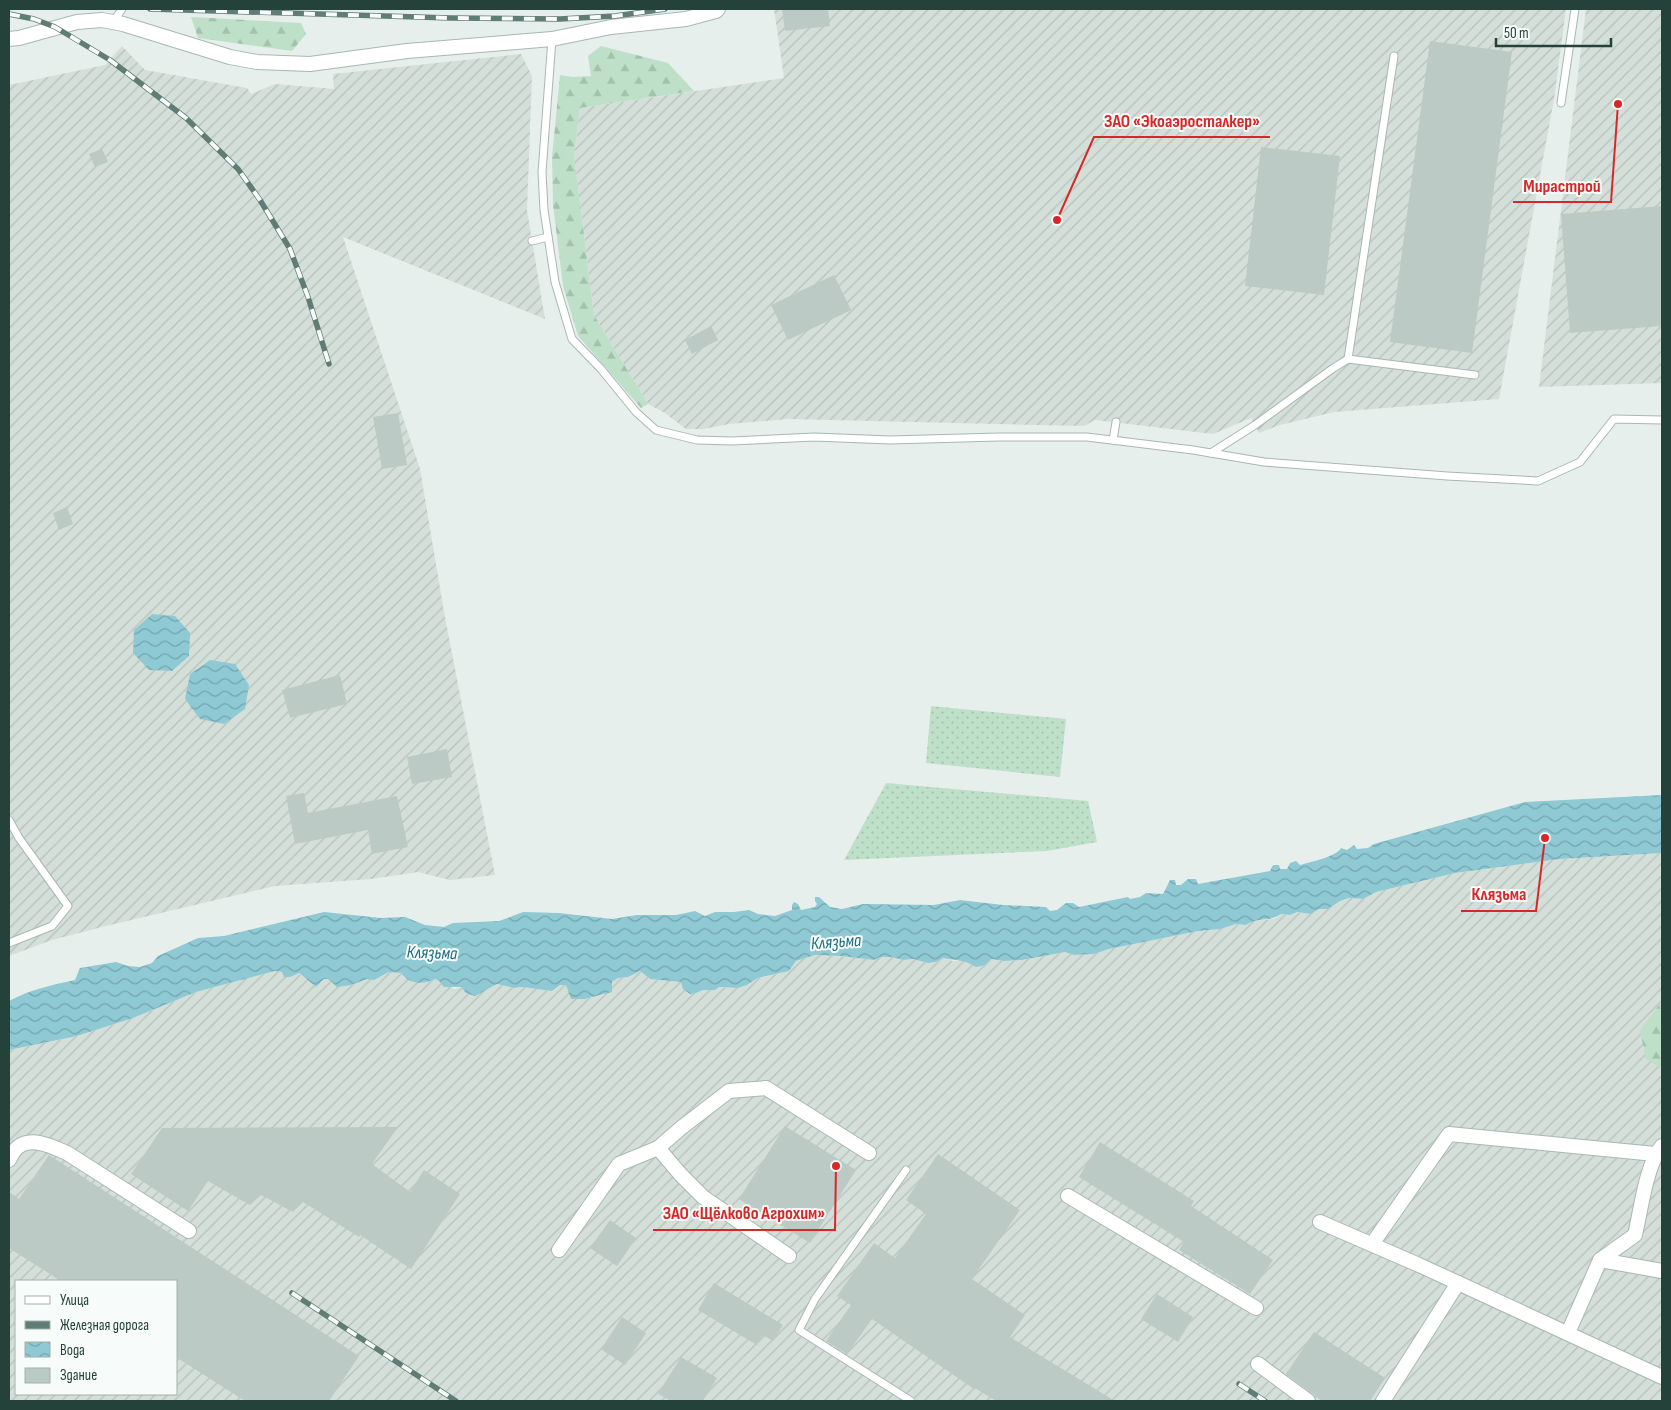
<svg xmlns="http://www.w3.org/2000/svg" width="1671" height="1410" viewBox="0 0 1671 1410" font-family="'Sofia Sans Condensed',sans-serif">
	<defs>
		<pattern id="industrial-furrows" width="10" height="10" patternUnits="userSpaceOnUse" patternTransform="scale(1.25)"><rect width="10" height="10" fill="#d4dfda"/><path d="M-1 1l2-2M0 10L10 0M9 11l2-2" fill="none" stroke="#b6c1bc"/></pattern>
		<pattern id="forest-firs" width="22" height="20" patternUnits="userSpaceOnUse" patternTransform="scale(1.25)"><rect width="22" height="20" fill="#bfe0c8"/><path d="M5 1l3.5 6h-7zM16 11l3.5 6h-7z" fill="#a4c1ad"/></pattern>
		<pattern id="garden-dots" width="8" height="8" patternUnits="userSpaceOnUse" patternTransform="scale(1.25)"><rect width="8" height="8" fill="#bfe0c8"/><path d="M2 2h.1M6 6h.1" fill="none" stroke="#a4c1ad" stroke-width="1.8" stroke-linecap="round"/></pattern>
		<pattern id="water-waves" width="16" height="10" patternUnits="userSpaceOnUse" patternTransform="scale(1.25)"><rect width="16" height="10" fill="#8ec9d4"/><path d="M0 5q4-4 8 0t8 0" fill="none" stroke="#74a5ad"/></pattern>
	</defs>
	<rect width="100%" height="100%" fill="#e6efeb"/>
	<g fill="url(#industrial-furrows)" fill-rule="evenodd">
		<polygon points="774,9 1566,9 1554,99 1499,399 1334,412 1280,425 1259,433 1251,418 1213,434 1095,420 1084,426 788,419 729,424 704,429 686,429 665,413 648,404 594,315 574,155 580,108 784,78"/>
		<polygon points="1586,9 1662,9 1662,383 1539,387"/>
		<polygon points="122,46 145,70 247,88 251,94 275,84 334,89 333,74 521,54 532,76 527,210 545,319 343,237 420,469 444,612 495,875 450,880 418,872 371,879 275,886 106,926 52,940 9,956 9,85 105,65"/>
		<path d="M1662 853V1401H9V1050L77 1036 133 1018 196 992 275 971 293 974 298 973 316 987 324 979H328L332 983 351 985 367 978 382 976 389 972H397L401 973 404 978 435 979 454 989 461 987 466 993H479L497 984 514 988 522 987 552 991 560 985H566L572 999H585L604 995 612 982 618 978 628 977 640 971 650 979 682 982 696 993 703 990H715L718 987 738 988 747 985 756 979 789 971 796 961 815 955 841 956 874 960 880 957 892 956 903 960 913 959 928 963 936 962 943 958 953 961H968L985 965 990 959 1004 961 1022 960 1065 952 1075 955 1094 954 1109 949 1198 931 1220 929 1236 924 1246 925 1253 921 1274 919 1281 914 1290 915 1297 912 1311 914 1319 909H1328L1340 901 1350 898 1363 899 1376 892 1455 873 1560 859ZM16 1281H176V1394H16Z"/>
	</g>
	<g fill="url(#forest-firs)">
		<polygon points="191,17 301,23 306,34 292,51 198,38"/>
		<polygon points="601,46 668,63 694,91 580,108 574,155 594,315 648,404 641,408 578,336 563,286 553,205 552,157 560,75 573,77 591,76 588,56"/>
		<polygon points="1662,1001 1662,1069 1646,1059 1640,1030"/>
	</g>
	<g fill="url(#garden-dots)">
		<polygon points="931,706 1066,719 1060,777 926,763"/>
		<polygon points="886,783 1088,801 1097,842 1047,851 844,860"/>
	</g>
	<g fill="url(#water-waves)">
		<polygon points="152,614 175,616 190,633 189,656 172,671 149,670 133,653 134,630"/>
		<polygon points="210,660 235,664 249,685 245,709 224,724 200,719 185,699 190,674"/>
		<path d="M1662 795V853L1560 859 1455 873 1376 892 1363 899 1349 898 1340 901 1328 909H1319L1311 914 1297 912 1290 915 1281 914C1268 923 1259 916 1246 925L1236 924 1220 929 1198 931 1109 949 1094 954 1074 955 1065 952 1022 960 1004 961 991 959 985 965 976 967C965 959 956 961 943 958L936 962 928 963 913 959 903 960 892 957H880L874 960 841 956 815 955 796 961 789 971 762 977 756 979 747 985 738 988 719 987 715 990H703L696 993 690 994 683 989 681 982 650 979 640 971 628 977 618 978 612 982V992L585 999H571L566 985H560L552 991 522 987 514 988 497 984 475 996 466 993 461 987H444L439 981 435 979C423 985 408 984 401 973L389 972 374 980 367 979 351 985 337 987 328 979H324L316 987 299 973 290 977H284L282 972 275 971 196 992 133 1018 77 1036 9 1050V1001C29 990 52 985 75 980L80 968 116 962 128 966 140 967 152 963 158 956 198 938 224 936 324 912 381 918 405 917 425 925 444 927 453 923 499 921 523 912 559 913 612 919 637 915H676L695 911 705 916 715 912H734L749 910 758 914 775 916 792 910V905L794 902 798 904 801 910 815 907 817 904 815 901V897H819L830 907 842 909 863 904 934 905 960 900 1003 905 1046 907 1050 911 1057 910 1066 903H1073L1079 907 1128 897 1130 899 1140 897 1146 893 1163 894 1170 880H1175L1176 885H1181L1188 879H1196L1198 884 1270 871 1273 865H1279L1280 869H1287L1290 863 1296 861 1300 865C1310 862 1336 857 1341 848L1347 850 1354 845 1357 849 1368 848 1374 844 1525 802Z"/>
	</g>
	<g fill="#bbcac4">
		<polygon points="782,9 828,9 830,26 785,31"/>
		<polygon points="1430,41 1512,52 1472,353 1390,342"/>
		<polygon points="1261,147 1340,156 1324,295 1245,286"/>
		<polygon points="102,149 108,162 95,167 89,154"/>
		<polygon points="1662,206 1662,326 1570,333 1561,214"/>
		<polygon points="834,275 851,310 788,340 771,305"/>
		<polygon points="711,326 718,340 692,354 685,340"/>
		<polygon points="398,413 407,465 382,469 373,417"/>
		<polygon points="67,507 73,524 59,530 53,513"/>
		<polygon points="340,675 347,704 290,718 282,690"/>
		<polygon points="447,749 452,777 412,784 407,757"/>
		<polygon points="304,793 308,813 397,796 408,847 372,854 368,830 295,844 286,796"/>
		<polygon points="785,1126 856,1170 810,1243 739,1199"/>
		<polygon points="398,1127 372,1164 410,1192 424,1170 460,1194 411,1269 360,1235 359,1237 303,1202 293,1212 261,1195 250,1205 208,1181 188,1211 131,1174 162,1128"/>
		<polygon points="1100,1142 1194,1201 1191,1206 1273,1260 1250,1294 1179,1250 1184,1242 1079,1177"/>
		<polygon points="938,1154 1020,1210 972,1279 1025,1315 1010,1337 1115,1401 996,1401 975,1388 974,1389 872,1319 847,1354 826,1341 851,1305 837,1296 874,1243 895,1258 926,1214 906,1200"/>
		<polygon points="49,1155 359,1356 329,1401 245,1401 176,1357 176,1281 61,1281 9,1248 9,1192 19,1199"/>
		<polygon points="610,1220 636,1238 617,1266 590,1248"/>
		<polygon points="714,1283 783,1325 773,1341 763,1335 757,1345 698,1310"/>
		<polygon points="1157,1294 1193,1317 1178,1342 1141,1319"/>
		<polygon points="622,1317 646,1333 625,1365 601,1349"/>
		<polygon points="1314,1332 1385,1378 1370,1401 1322,1401 1286,1374"/>
		<polygon points="681,1357 717,1378 703,1401 671,1401 658,1394"/>
	</g>
	<g fill="none" stroke-linecap="round" stroke-linejoin="round">
		<defs>
			<g id="lane">
				<polyline points="113,22 122,9"/>
				<polyline points="552,39 542,172 544,210 555,282 572,339 601,369 636,412 656,430 697,440 732,441 814,437 890,440 999,437 1087,437 1193,450 1264,462 1447,476 1538,481 1580,462 1614,419 1662,420"/>
				<polyline points="1561,103 1575,9"/>
				<polyline points="532,241 548,237"/>
				<polyline points="1348,359 1394,56"/>
				<polyline points="1113,440 1116,422"/>
				<polyline points="1211,453 1255,425 1332,369 1348,359 1475,375"/>
				<polyline points="9,820 19,838 68,906 52,926 9,943"/>
				<polyline points="906,1170 815,1299 799,1330 911,1401"/>
			</g>
			<g id="street">
				<polyline points="9,39 19,38 77,22 102,20 123,24 230,57 257,62 310,64 407,51 552,39 611,27 686,19 716,11 718,9"/>
				<polyline points="658,1148 681,1175 703,1197 789,1256"/>
				<path d="M9 1160C11 1156 14 1150 18 1147 32 1136 53 1147 67 1153L189 1231"/>
				<polyline points="1068,1196 1256,1308"/>
				<polyline points="1320,1222 1419,1265 1662,1377"/>
				<polyline points="1372,1244 1449,1134 1655,1154"/>
				<polyline points="559,1250 619,1164 658,1148 681,1128 729,1091 766,1088 869,1153"/>
				<polyline points="1600,1260 1662,1271"/>
				<path d="M1568 1333 1600 1260 1635 1235C1641 1210 1646 1164 1662 1146"/>
				<polyline points="1258,1364 1308,1401"/>
				<polyline points="1383,1401 1458,1283"/>
			</g>
		</defs>
		<use href="#lane" stroke="#a8b8b2" stroke-width="9"/>
		<use href="#street" stroke="#a8b8b2" stroke-width="16"/>
		<use href="#lane" stroke="#fff" stroke-width="7"/>
		<use href="#street" stroke="#fff" stroke-width="14"/>
		<defs>
			<g id="rail">
				<polyline points="150,9 450,18 560,19 615,16 665,9"/>
				<polyline points="9,14 34,19 55,27 110,60 186,118 238,169 260,200 290,249 308,297 329,364"/>
				<polyline points="292,1293 456,1401"/>
				<polyline points="1239,1384 1265,1401"/>
			</g>
		</defs>
		<use href="#rail" stroke="#5f7d75" stroke-width="5.5"/>
		<use href="#rail" stroke="#f7fbf9" stroke-width="4" stroke-dasharray="11" stroke-linecap="butt"/>
	</g>
	<g text-anchor="middle" dominant-baseline="central" stroke-width="4" stroke-linejoin="round" paint-order="stroke">
		<g font-size="18" font-style="italic" fill="#1c6f80" stroke="#f7fbf9">
			<text transform="translate(836 942) rotate(-4)">Клязьма</text>
			<text transform="translate(432 953) rotate(2)">Клязьма</text>
		</g>
	</g>
	<path fill="none" stroke="#d62828" stroke-width="2" d="M1057 220L1094 137H1270M1618 104L1611 202H1513M1545 838L1536 911H1461M836 1166L835 1230H653"/>
	<g fill="#d62828" stroke="#f7fbf9" stroke-width="2">
		<circle cx="1057" cy="220" r="5"/>
		<circle cx="1618" cy="104" r="5"/>
		<circle cx="1545" cy="838" r="5"/>
		<circle cx="836" cy="1166" r="5"/>
	</g>
	<g font-size="18" text-anchor="middle" font-weight="bold" fill="#d62828" stroke="#f7fbf9" stroke-width="4" stroke-linejoin="round" paint-order="stroke">
		<text x="1182" y="127">ЗАО «Экоаэросталкер»</text>
		<text x="1562" y="192">Мирастрой</text>
		<text x="1499" y="900">Клязьма</text>
		<text x="744" y="1219">ЗАО «Щёлково Агрохим»</text>
	</g>
	<rect width="1671" height="1410" fill="none" stroke="#24423a" stroke-width="20"/>
	<rect x="15" y="1280" width="162" height="115" fill="#f7fbf9" stroke="#a3b1ad"/>
	<rect x="25" y="1296" width="25" height="8" fill="#ffffff" stroke="#a3b1ad"/>
	<text x="60" y="1305" font-size="15" fill="#24423a">Улица</text>
	<rect x="25" y="1321" width="25" height="8" fill="#5f7d75" stroke="#a3b1ad"/>
	<text x="60" y="1330" font-size="15" fill="#24423a">Железная дорога</text>
	<rect x="25" y="1342" width="25" height="15" fill="url(#water-waves)" stroke="#a3b1ad"/>
	<text x="60" y="1355" font-size="15" fill="#24423a">Вода</text>
	<rect x="25" y="1368" width="25" height="15" fill="#bbcac4" stroke="#a3b1ad"/>
	<text x="60" y="1380" font-size="15" fill="#24423a">Здание</text>
	<path d="M1496 38v8h115v-8" fill="none" stroke="#24423a" stroke-width="2.5"/>
	<text x="1504" y="38" font-size="15" fill="#24423a" stroke="#f7fbf9" stroke-width="4" paint-order="stroke">50 m</text>
</svg>
